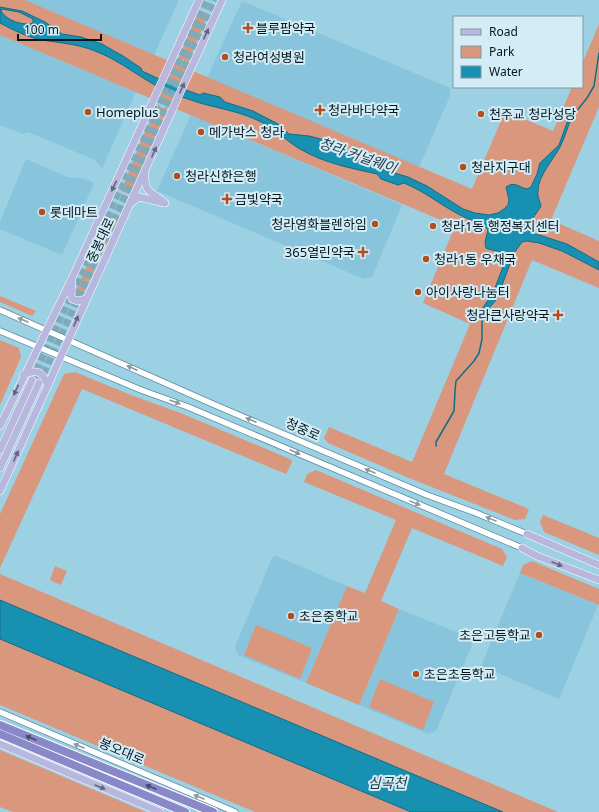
<svg xmlns="http://www.w3.org/2000/svg" width="599" height="812" viewBox="0 0 599 812" font-family="'Noto Sans','Noto Sans KR',sans-serif">
	<rect width="100%" height="100%" fill="#9cd0e3"/>
	<g fill="#88c4db">
		<polygon points="25,0 179,0 154,55"/>
		<polygon points="242,1 450,88 450,96 419,167 207,78"/>
		<polygon points="0,35 136,92 102,168 95,160 28,132 23,134 0,125"/>
		<polygon points="191,115 402,205 372,277 364,279 157,191"/>
		<polygon points="26,159 67,177 85,179 94,183 62,255 0,229 0,222"/>
		<polygon points="276,556 347,586 306,683 238,655 235,647 272,558"/>
		<polygon points="520,573 598,605 559,699 481,666"/>
		<polygon points="399,609 471,638 473,642 436,731 428,734 359,705"/>
	</g>
	<g fill="#d9987e">
		<polygon points="0,0 25,0 472,189 505,111 553,131 572,87 582,87 582,64 599,24 599,107 551,220 599,241 599,288 532,260 444,474 529,509 525,519 515,520 409,478 328,443 324,438 329,427 412,462 470,324 423,303 455,226 0,35"/>
		<polygon points="199,10 208,14 187,66 183,59 177,62"/>
		<polygon points="159,104 161,108 164,108 168,106 130,194 121,191 143,136"/>
		<polygon points="111,214 119,218 84,292 81,295 78,295 76,291 77,287"/>
		<polygon points="0,296 36,311 32,316 0,302"/>
		<polygon points="0,340 19,348 21,357 0,405"/>
		<polygon points="75,372 131,395 183,414 290,459 292,462 286,474 82,389 0,568 0,514 64,374"/>
		<polygon points="316,470 502,549 507,557 503,566 412,528 381,601 399,609 359,705 306,683 347,586 365,593 396,520 304,482 307,474"/>
		<polygon points="543,515 599,538 599,555 544,532 540,522"/>
		<polygon points="532,561 599,589 599,605 520,573 523,565"/>
		<polygon points="55,566 67,571 61,585 50,580"/>
		<polygon points="0,574 558,812 255,812 0,705"/>
		<polygon points="256,625 312,648 300,679 244,655"/>
		<polygon points="380,679 434,702 423,730 369,707"/>
		<polygon points="0,750 146,812 13,812 0,807"/>
	</g>
	<g fill="#1890b2" stroke="#126c86" fill-rule="evenodd">
		<path d="M0 7 22 11 45 22 62 34 81 37 102 44 123 56 141 68 142 71 172 85 200 95 203 93 220 97 225 102 253 111 278 124 289 134 309 136 325 140 337 146 361 163 408 177 427 186 463 209 475 213 489 215 498 213 504 209 508 205 509 200 506 187C515 181 518 187 527 189L531 187 537 174 540 163 559 145 569 117 572 118C567 127 565 138 560 147 553 160 538 176 538 191 537 196 540 201 541 206 537 214 526 223 530 232L567 244 599 262V270L562 251 539 243 527 241 522 242 514 253 497 299 483 315 481 313 482 309 493 293 506 259C504 249 494 252 486 248L485 242 488 230C483 222 472 221 464 217 443 207 426 192 404 183L398 185 381 179 377 174C350 168 324 163 300 149 286 141 276 129 261 122 242 112 221 109 200 103 190 100 179 96 169 92 143 81 122 61 95 51 78 44 60 43 42 40 27 37 13 30 0 23ZM2 9 19 12 33 19V23C23 26 7 21 1 11Z"/>
		<polygon points="0,600 503,812 411,812 0,639"/>
	</g>
	<g fill="none" stroke-linecap="round" stroke-linejoin="round">
		<g stroke="#126c86" stroke-width="1.5">
			<polyline points="571,118 587,98 594,86 599,53"/>
			<polyline points="436,446 436,442 454,411 455,391 456,381 474,361 479,353 482,339 482,314"/>
		</g>
		<g stroke="#7eabbc" stroke-width="7" stroke-dasharray="7 3.5" stroke-linecap="butt">
			<polyline points="32,380 207,0"/>
			<polyline points="39,383 215,0"/>
		</g>
		<defs>
			<g id="minor">
				<polyline points="0,310 215,405 427,495 476,513 527,534"/>
				<polyline points="0,331 141,390 188,407 522,548"/>
				<polyline points="0,712 235,812"/>
			</g>
			<g id="major">
				<path d="M145 175C144 194 153 192 165 203"/>
				<polyline points="131,203 139,197 164,203"/>
				<polyline points="72,281 71,295 72,299 77,301 86,299"/>
				<path d="M23 375C37 368 43 372 48 386"/>
				<polyline points="0,426 75,272 199,0"/>
				<polyline points="0,450 32,380"/>
				<polyline points="0,468 39,383"/>
				<polyline points="0,491 222,0"/>
				<polyline points="527,534 599,565"/>
				<polyline points="522,548 537,556 599,580"/>
				<polyline points="0,744 160,812"/>
			</g>
			<g id="highway">
				<polyline points="0,725 213,812"/>
				<polyline points="0,734 185,812"/>
			</g>
		</defs>
		<use href="#minor" stroke="#5b8c9e" stroke-width="7"/>
		<use href="#major" stroke="#fff" stroke-width="8"/>
		<use href="#highway" stroke="#fff" stroke-width="10"/>
		<use href="#minor" stroke="#fff" stroke-width="5.5"/>
		<use href="#major" stroke="#b8b8df" stroke-width="7"/>
		<use href="#highway" stroke="#8989c9" stroke-width="8"/>
	</g>
	<defs><path id="oneway-solid" d="M-6-.8H1V-3.2L6.5 0L1 3.2V.8H-6Z"/></defs>
	<g fill="#5e687e">
		<use href="#oneway-solid" transform="translate(206 34) rotate(-65)"/>
		<use href="#oneway-solid" transform="translate(182 88) rotate(-66)"/>
		<use href="#oneway-solid" transform="translate(154 152) rotate(-66)"/>
		<use href="#oneway-solid" transform="translate(114 186) rotate(115)"/>
		<use href="#oneway-solid" transform="translate(76 321) rotate(-67)"/>
		<use href="#oneway-solid" transform="translate(16 390) rotate(115)"/>
		<use href="#oneway-solid" transform="translate(16 456) rotate(-66)"/>
		<use href="#oneway-solid" transform="translate(557 564) rotate(22)"/>
		<use href="#oneway-solid" transform="translate(100 787) rotate(23)"/>
	</g>
	<g fill="#8e979a">
		<use href="#oneway-solid" transform="translate(23 320) rotate(-157)"/>
		<use href="#oneway-solid" transform="translate(132 368) rotate(-156)"/>
		<use href="#oneway-solid" transform="translate(175 402) rotate(20)"/>
		<use href="#oneway-solid" transform="translate(251 420) rotate(-157)"/>
		<use href="#oneway-solid" transform="translate(295 452) rotate(24)"/>
		<use href="#oneway-solid" transform="translate(370 471) rotate(-157)"/>
		<use href="#oneway-solid" transform="translate(415 503) rotate(22)"/>
		<use href="#oneway-solid" transform="translate(491 519) rotate(-158)"/>
		<use href="#oneway-solid" transform="translate(79 746) rotate(-157)"/>
		<use href="#oneway-solid" transform="translate(199 797) rotate(-157)"/>
	</g>
	<g fill="#404a6b">
		<use href="#oneway-solid" transform="translate(31 738) rotate(-157)"/>
		<use href="#oneway-solid" transform="translate(151 787) rotate(-158)"/>
	</g>
	<g fill="#b24e1d" stroke="#d3ecf6" stroke-width="1.5">
		<path d="M246 22h4v4h4v4h-4v4h-4v-4h-4v-4h4z"/>
		<circle cx="225" cy="57" r="4"/>
		<path d="M318 104h4v4h4v4h-4v4h-4v-4h-4v-4h4z"/>
		<circle cx="88" cy="112" r="4"/>
		<circle cx="481" cy="114" r="4"/>
		<circle cx="201" cy="132" r="4"/>
		<circle cx="463" cy="167" r="4"/>
		<circle cx="177" cy="176" r="4"/>
		<path d="M225 193h4v4h4v4h-4v4h-4v-4h-4v-4h4z"/>
		<circle cx="42" cy="212" r="4"/>
		<circle cx="375" cy="224" r="4"/>
		<circle cx="433" cy="226" r="4"/>
		<path d="M361 246h4v4h4v4h-4v4h-4v-4h-4v-4h4z"/>
		<circle cx="426" cy="259" r="4"/>
		<circle cx="418" cy="292" r="4"/>
		<path d="M556 309h4v4h4v4h-4v4h-4v-4h-4v-4h4z"/>
		<circle cx="291" cy="616" r="4"/>
		<circle cx="539" cy="635" r="4"/>
		<circle cx="416" cy="674" r="4"/>
	</g>
	<g text-anchor="middle" dominant-baseline="central" stroke-width="4" stroke-linejoin="round" paint-order="stroke">
		<g font-size="13" fill="#04171e" stroke="#d3ecf6" text-anchor="start">
			<text x="256" y="28">블루팜약국</text>
			<text x="233" y="57">청라여성병원</text>
			<text x="328" y="110">청라바다약국</text>
			<text x="96" y="112">Homeplus</text>
			<text x="489" y="114">천주교 청라성당</text>
			<text x="209" y="132">메가박스 청라</text>
			<text x="471" y="167">청라지구대</text>
			<text x="185" y="176">청라신한은행</text>
			<text x="235" y="199">금빛약국</text>
			<text x="50" y="212">롯데마트</text>
			<text x="367" y="224" text-anchor="end">청라영화블렌하임</text>
			<text x="441" y="226">청라1동 행정복지센터</text>
			<text x="355" y="252" text-anchor="end">365열린약국</text>
			<text x="434" y="259">청라1동 우채국</text>
			<text x="426" y="292">아이사랑나눔터</text>
			<text x="550" y="315" text-anchor="end">청라큰사랑약국</text>
			<text x="299" y="616">초은중학교</text>
			<text x="531" y="635" text-anchor="end">초은고등학교</text>
			<text x="424" y="674">초은초등학교</text>
		</g>
		<g font-size="13" fill="#04171e" stroke="#d3ecf6">
			<text transform="translate(100 240) rotate(-65)">중봉대로</text>
			<text transform="translate(303 429) rotate(24)">청중로</text>
			<text transform="translate(122 751) rotate(23)">봉오대로</text>
		</g>
		<g font-size="14" font-style="italic" fill="#1f363f" stroke="#d3ecf6">
			<text transform="translate(358 155) rotate(19)">청라 커널웨이</text>
			<text x="387" y="782">심곡천</text>
		</g>
	</g>
	<rect x="453" y="16" width="130" height="72" fill="#d3ecf6" stroke="#8097a0"/>
	<rect x="461" y="29" width="20" height="6" fill="#b8b8df" stroke="#8097a0"/>
	<text x="489" y="36" font-size="12" fill="#04171e">Road</text>
	<rect x="461" y="46" width="20" height="12" fill="#d9987e" stroke="#8097a0"/>
	<text x="489" y="56" font-size="12" fill="#04171e">Park</text>
	<rect x="461" y="66" width="20" height="12" fill="#1890b2" stroke="#8097a0"/>
	<text x="489" y="76" font-size="12" fill="#04171e">Water</text>
	<path d="M18 34v6h83v-6" fill="none" stroke="#04171e" stroke-width="2"/>
	<text x="24" y="34" font-size="12" fill="#04171e" stroke="#d3ecf6" stroke-width="3" paint-order="stroke">100 m</text>
</svg>
